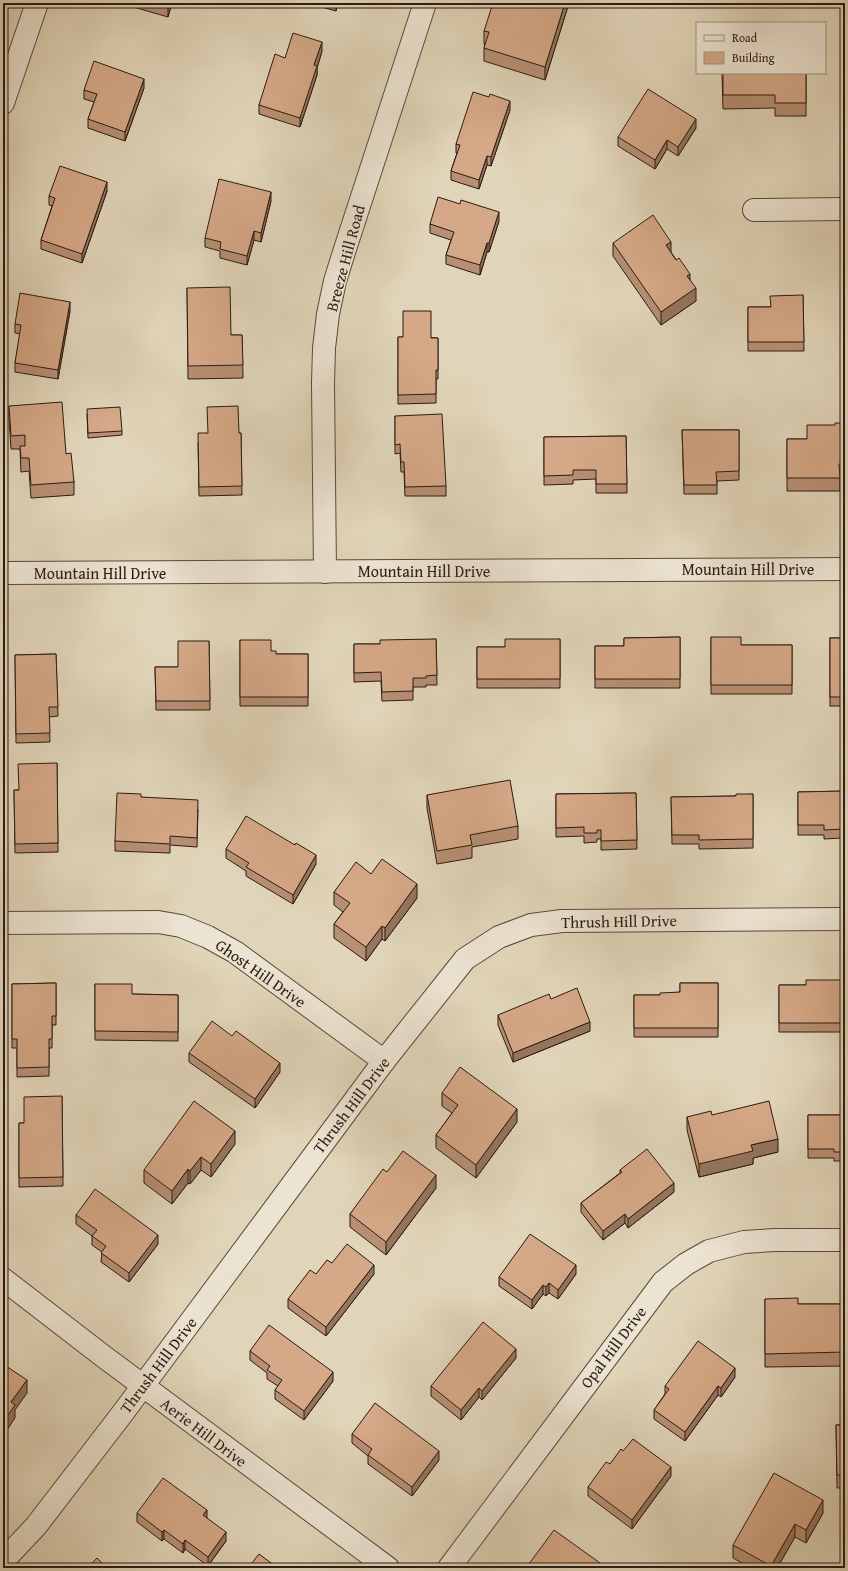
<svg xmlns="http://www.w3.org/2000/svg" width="848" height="1571" viewBox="0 0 848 1571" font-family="'Gentium Book Plus',serif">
	<rect width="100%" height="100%" fill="#e1d5b9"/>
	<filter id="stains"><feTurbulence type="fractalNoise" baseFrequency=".005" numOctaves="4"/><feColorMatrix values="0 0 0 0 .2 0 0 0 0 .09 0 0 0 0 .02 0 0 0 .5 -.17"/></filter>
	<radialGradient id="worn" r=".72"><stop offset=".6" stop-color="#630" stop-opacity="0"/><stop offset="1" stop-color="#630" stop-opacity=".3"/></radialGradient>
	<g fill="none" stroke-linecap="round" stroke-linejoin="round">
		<defs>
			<g id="street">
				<polyline points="3,103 37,3"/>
				<polyline points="754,210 845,209"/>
				<polyline points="325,572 323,383 324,348 328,314 335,281 345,249 425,3"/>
				<polyline points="3,573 845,569"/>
				<polyline points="3,923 158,922 181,926 208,937 235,952 384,1061"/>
				<polyline points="3,1279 103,1356 388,1568"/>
				<polyline points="3,1561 36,1526 122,1414 384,1061 465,959 499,937 531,925 562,921 845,919"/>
				<polyline points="449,1568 663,1282 686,1264 709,1251 744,1242 775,1240 845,1240"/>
			</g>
		</defs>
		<use href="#street" stroke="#58493c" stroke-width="24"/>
		<use href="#street" stroke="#ece4d2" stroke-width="22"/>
	</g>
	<g fill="#b79074" stroke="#2b1a13">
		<polygon points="130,3 172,3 168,17 130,6"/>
		<polygon points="307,3 338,3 336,11"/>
		<polygon points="569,3 545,80 484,61 484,48 485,44 484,44 484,31"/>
		<polygon points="322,51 317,68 317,75 300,127 259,114 259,105 285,58"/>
		<polygon points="722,73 806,73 806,116 775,116 775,108 723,109"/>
		<polygon points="144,88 125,141 88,128 88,119 94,102 84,99 84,90"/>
		<polygon points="510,110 491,166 487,165 479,189 451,180 451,171 457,153 456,153 456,144"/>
		<polygon points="696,128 678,156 667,149 655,169 618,146 618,137"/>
		<polygon points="107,191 82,263 41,249 41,240 52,206 49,205 49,196"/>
		<polygon points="271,201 261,242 254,240 247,265 220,258 220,251 205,247 205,238"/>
		<polygon points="499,221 489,252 487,252 480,275 446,264 446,255 451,240 430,233 430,224"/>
		<polygon points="613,243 671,252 690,280 696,301 661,325 613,256"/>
		<polygon points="187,288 231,335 242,335 243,378 188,379"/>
		<polygon points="803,295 804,351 748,351 748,307 770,307"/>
		<polygon points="70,311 58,379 15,372 15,363 20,334 15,333 15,324"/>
		<polygon points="398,337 438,338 438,379 436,379 436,403 398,404"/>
		<polygon points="9,406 66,454 74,482 74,495 31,498 29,471 21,472 20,449 11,449 9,419"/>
		<polygon points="87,414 122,431 122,435 88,438"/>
		<polygon points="395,416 446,486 446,496 405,496 404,472 401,472 400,453 395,454"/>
		<polygon points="845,423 845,477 840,477 840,491 787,491 787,439 807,439"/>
		<polygon points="682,430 739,430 739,480 717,481 717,494 684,494"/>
		<polygon points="239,433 241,433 242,495 199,496 198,442"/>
		<polygon points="626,436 627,493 596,493 596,479 573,480 573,484 544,485 544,437"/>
		<polygon points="680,637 680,688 595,688 595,646 624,646 624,638"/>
		<polygon points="711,637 741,645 792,645 792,694 711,694"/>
		<rect x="830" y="638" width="15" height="68"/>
		<polygon points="436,639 437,685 426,685 426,687 413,687 413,700 382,701 381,681 354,682 354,644 380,644"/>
		<polygon points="560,639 560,688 477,688 477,647 505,647"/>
		<polygon points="240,640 271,651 276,654 308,654 308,706 240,706"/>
		<polygon points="209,641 210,710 156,710 155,667 178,667"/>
		<polygon points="56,654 58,716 49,717 50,742 16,743 15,655"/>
		<polygon points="57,763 58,852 15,853 14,790 18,790"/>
		<polygon points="845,791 845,847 843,847 843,838 824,839 824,835 798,835 798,792"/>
		<polygon points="636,793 637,849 601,850 601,839 597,839 597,842 584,843 584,836 556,837 556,794"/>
		<polygon points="753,794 753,848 699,849 699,844 672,844 671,797 736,796"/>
		<polygon points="427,795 518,826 518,839 472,847 472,858 437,864 427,808"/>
		<polygon points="141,797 198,809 197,847 170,845 170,853 115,851 115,841"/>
		<polygon points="226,849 316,864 293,904 246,876 246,871 226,858"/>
		<polygon points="371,874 417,898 385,941 382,939 366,961 334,938 334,924 343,912 334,905 334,892"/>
		<polygon points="845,980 845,1032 779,1032 779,985 806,985"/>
		<polygon points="56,983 56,1025 52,1025 52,1048 49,1048 49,1076 17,1077 17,1048 12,1048 12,984"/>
		<polygon points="680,983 718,983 718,1037 634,1037 634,995 660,995 680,992"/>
		<polygon points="95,984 132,994 178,995 178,1041 95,1040"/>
		<polygon points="498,1015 590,1031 513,1062 498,1025"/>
		<polygon points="189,1053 280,1072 255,1108 189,1062"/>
		<polygon points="442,1093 517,1122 476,1178 436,1148 436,1135 452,1113 442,1106"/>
		<polygon points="62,1096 63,1186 19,1187 19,1123 24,1123"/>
		<polygon points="712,1115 778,1152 753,1158 753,1164 699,1177 687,1130 687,1117"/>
		<polygon points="808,1115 845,1115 845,1161 834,1161 834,1158 808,1158"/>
		<polygon points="235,1144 211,1177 201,1170 190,1184 188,1183 172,1204 144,1183 144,1170"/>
		<polygon points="620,1170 674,1192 628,1228 625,1223 603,1240 581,1212 581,1203 620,1173"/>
		<polygon points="387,1172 436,1188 386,1255 350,1227 350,1214"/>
		<polygon points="76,1215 158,1244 129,1282 101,1262 102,1252 92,1245 92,1236 76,1224"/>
		<polygon points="332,1263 374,1274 326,1336 288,1308 288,1299 316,1274"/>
		<polygon points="576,1274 558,1299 549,1293 546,1296 543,1294 532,1309 499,1286 499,1277"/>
		<polygon points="765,1299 798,1304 845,1304 845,1366 765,1367"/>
		<polygon points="250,1351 333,1381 304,1420 275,1399 275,1390 278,1386 267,1379 267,1373 250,1360"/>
		<polygon points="516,1358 482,1400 479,1397 461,1420 431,1396 431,1386"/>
		<polygon points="735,1377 721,1397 718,1395 685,1441 654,1419 654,1410 665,1394 665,1386"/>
		<polygon points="836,1425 845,1425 845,1488 837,1488"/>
		<polygon points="352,1434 439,1460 412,1496 368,1464 368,1456 352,1443"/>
		<polygon points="610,1464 671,1476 632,1529 588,1496 588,1487"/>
		<polygon points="137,1513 207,1518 226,1541 208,1566 185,1549 183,1553 164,1539 162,1541 137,1522"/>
		<polygon points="823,1513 806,1543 795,1537 777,1568 751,1568 733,1558 733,1545"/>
	</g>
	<g fill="#95765e" stroke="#2b1a13">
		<polygon points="169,3 172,3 168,17 168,8"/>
		<polygon points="336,3 338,3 336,11"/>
		<polygon points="565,3 569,3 545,80 545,67"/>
		<polygon points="322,42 322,51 317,68 317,75 300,127 300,118 314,65"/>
		<polygon points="144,79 144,88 125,141 125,132"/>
		<polygon points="510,101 510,110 491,166 491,157"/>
		<polygon points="696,119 696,128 678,156 678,147"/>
		<polygon points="667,140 667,149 655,169 655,160"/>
		<polygon points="487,156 487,165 479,189 479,180"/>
		<polygon points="107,182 107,191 82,263 82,254"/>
		<polygon points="271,192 271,201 261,242 261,233"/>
		<polygon points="499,212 499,221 489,252 489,243"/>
		<polygon points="254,231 254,240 247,265 247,256"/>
		<polygon points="671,242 671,255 666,245"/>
		<polygon points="487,243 487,252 480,275 480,265"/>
		<polygon points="690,274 690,287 687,276"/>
		<polygon points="696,288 696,301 661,325 661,312"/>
		<polygon points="70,302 70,311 58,379 58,370"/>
		<polygon points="316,855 316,864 293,904 293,895"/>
		<polygon points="417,884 417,898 385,941 385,928"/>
		<polygon points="382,926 382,939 366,961 366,947"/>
		<polygon points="590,1022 590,1031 513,1062 513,1053"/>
		<polygon points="280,1063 280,1072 255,1108 255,1099"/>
		<polygon points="517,1109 517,1122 476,1178 476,1165"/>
		<polygon points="235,1131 235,1144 211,1177 211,1164"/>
		<polygon points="778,1139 778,1152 753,1158 753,1164 699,1177 699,1164 751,1145"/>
		<polygon points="201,1157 201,1170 190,1184 190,1171"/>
		<polygon points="188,1169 188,1183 172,1204 172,1191"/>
		<polygon points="436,1175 436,1188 386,1255 386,1242"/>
		<polygon points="674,1183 674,1192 628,1228 628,1219"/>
		<polygon points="625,1214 625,1223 603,1240 603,1231"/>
		<polygon points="158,1235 158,1244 129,1282 129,1273"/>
		<polygon points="374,1265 374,1274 326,1336 326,1327"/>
		<polygon points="576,1265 576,1274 558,1299 558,1290"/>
		<polygon points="549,1283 549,1293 546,1296 546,1287"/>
		<polygon points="543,1285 543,1294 532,1309 532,1300"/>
		<polygon points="516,1349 516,1358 482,1400 482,1391"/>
		<polygon points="735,1368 735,1377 721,1397 721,1388"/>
		<polygon points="333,1372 333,1381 304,1420 304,1411"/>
		<polygon points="27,1380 27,1393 15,1410 15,1418 3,1436 3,1422 11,1402"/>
		<polygon points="718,1386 718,1395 685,1441 685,1432"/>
		<polygon points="479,1388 479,1397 461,1420 461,1410"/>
		<polygon points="439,1451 439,1460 412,1496 412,1487"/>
		<polygon points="671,1467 671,1476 632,1529 632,1520"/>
		<polygon points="823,1500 823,1513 806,1543 806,1530"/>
		<polygon points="207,1510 207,1519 203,1515"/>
		<polygon points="795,1524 795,1537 777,1568 771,1568 771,1566"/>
		<polygon points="164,1530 164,1539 162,1541 162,1532"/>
		<polygon points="226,1532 226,1541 208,1566 208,1557"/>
		<polygon points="185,1540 185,1549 183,1553 183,1544"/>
	</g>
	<g fill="#d5a887" stroke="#2b1a13">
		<polygon points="151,3 169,3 168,8"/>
		<polygon points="493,3 565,3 545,67 484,48 489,32 484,31"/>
		<polygon points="293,33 322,42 314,65 317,66 300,118 259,105 275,54 285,58"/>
		<polygon points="94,61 144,79 125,132 88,119 97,94 84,90"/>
		<polygon points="723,73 806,73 806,103 775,103 775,95 723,95"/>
		<polygon points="648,89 696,119 678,147 667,140 655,160 618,137"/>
		<polygon points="473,92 489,97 490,94 510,101 491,157 487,156 479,180 451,171 460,145 456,144"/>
		<polygon points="60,166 107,182 82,254 41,240 55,198 49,196"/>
		<polygon points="219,179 271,192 261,233 254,231 247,256 220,249 221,242 205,238"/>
		<polygon points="438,197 460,204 461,200 499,212 489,243 487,243 480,265 446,255 454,232 430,224"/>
		<polygon points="653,215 671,242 666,245 676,260 679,258 690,274 687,276 696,288 661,312 613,243"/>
		<polygon points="230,287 231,335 242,335 243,365 188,366 187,288"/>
		<polygon points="20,293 70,302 58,370 15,363 21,325 15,324"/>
		<polygon points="803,295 804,342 748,342 748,307 771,307 770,296"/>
		<polygon points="403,311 431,311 431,338 438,338 438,370 436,370 436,394 398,395 398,337 403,337"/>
		<polygon points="62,402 66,454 71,453 74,482 31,485 29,458 21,458 20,446 25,446 25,435 11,436 9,406"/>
		<polygon points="238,406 239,433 241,433 242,486 199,487 198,433 208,433 207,407"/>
		<polygon points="120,407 122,431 88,433 87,409"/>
		<polygon points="442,414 446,486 405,487 404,462 401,462 400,444 395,445 395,416"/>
		<polygon points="835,423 845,423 845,464 839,464 840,478 787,478 787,439 807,439 807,425 835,425"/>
		<polygon points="682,430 739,430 739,471 716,472 717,485 684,485"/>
		<polygon points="626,436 627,484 596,484 596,470 573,470 573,475 544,476 544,437"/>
		<polygon points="680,637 680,679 595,679 595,646 624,646 624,638"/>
		<polygon points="711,637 741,637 741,645 792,645 792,685 711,685"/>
		<rect x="830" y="638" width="15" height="59"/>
		<polygon points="436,639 437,675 426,676 426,678 413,678 413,691 382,692 381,672 354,673 354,644 380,644 380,640"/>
		<polygon points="505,639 560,639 560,679 477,679 477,647 505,647"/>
		<polygon points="240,640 271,640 271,651 276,651 276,654 308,654 308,697 240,697"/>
		<polygon points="178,641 209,641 210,701 156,701 155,667 178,667"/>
		<polygon points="56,654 58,707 49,707 50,733 16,734 15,655"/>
		<polygon points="57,763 58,843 15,844 14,790 19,790 18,764"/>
		<polygon points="510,780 518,826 470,835 472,845 437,851 427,795"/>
		<polygon points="845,791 845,838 843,838 843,829 824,830 824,825 798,825 798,792"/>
		<polygon points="117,793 141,794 141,797 198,800 197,838 170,836 170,844 115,841"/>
		<polygon points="636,793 637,840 601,841 601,830 597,830 597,833 584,833 584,827 556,828 556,794"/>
		<polygon points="736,794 753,794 753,839 699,840 699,835 672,835 671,797 736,796"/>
		<polygon points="246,816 295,845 296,843 316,855 293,895 246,867 249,863 226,849"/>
		<polygon points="382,859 417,884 385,928 382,926 366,947 334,924 350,903 334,892 356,862 371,874"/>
		<polygon points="806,980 845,980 845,1023 779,1023 779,985 806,985"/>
		<polygon points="56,983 56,1016 52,1016 52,1039 49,1039 49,1067 17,1068 17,1039 12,1039 12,984"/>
		<polygon points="680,983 718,983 718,1028 634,1028 634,995 660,995 660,993 680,992"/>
		<polygon points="95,984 132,984 132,994 178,995 178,1032 95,1031"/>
		<polygon points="577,988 590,1022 513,1053 498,1015 549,994 551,999"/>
		<polygon points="212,1021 232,1036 236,1031 280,1063 255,1099 189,1053"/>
		<polygon points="460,1067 517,1109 476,1165 436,1135 458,1105 442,1093"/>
		<polygon points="62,1096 63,1177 19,1178 19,1123 24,1123 24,1097"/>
		<polygon points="194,1101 235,1131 211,1164 201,1157 190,1171 188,1169 172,1191 144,1170"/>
		<polygon points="769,1101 778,1139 751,1145 753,1151 699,1164 687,1117 711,1111 712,1115"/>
		<polygon points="808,1115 845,1115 845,1152 834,1152 834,1149 808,1149"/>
		<polygon points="647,1149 674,1183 628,1219 625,1214 603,1231 581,1203 622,1172 620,1170"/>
		<polygon points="403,1151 436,1175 386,1242 350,1214 383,1169 387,1172"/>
		<polygon points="95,1189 158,1235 129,1273 101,1253 106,1246 92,1236 97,1230 76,1215"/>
		<polygon points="530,1234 576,1265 558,1290 549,1283 546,1287 543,1285 532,1300 499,1277"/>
		<polygon points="347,1244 374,1265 326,1327 288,1299 310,1270 316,1274 327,1260 332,1263"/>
		<polygon points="798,1298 798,1304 845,1304 845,1352 765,1354 765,1299"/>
		<polygon points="483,1322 516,1349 482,1391 479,1388 461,1410 431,1386"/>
		<polygon points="269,1325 333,1372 304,1411 275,1390 282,1380 267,1370 270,1366 250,1351"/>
		<polygon points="698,1341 735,1368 721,1388 718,1386 685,1432 654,1410 669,1389 665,1386"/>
		<polygon points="3,1364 27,1380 11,1402 15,1405 3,1422"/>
		<polygon points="375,1403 439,1451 412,1487 368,1455 372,1449 352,1434"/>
		<polygon points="836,1425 845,1425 845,1475 837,1475"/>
		<polygon points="633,1439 671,1467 632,1520 588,1487 606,1462 610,1464 621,1449 623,1451"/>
		<polygon points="774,1473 823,1500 806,1530 795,1524 771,1566 733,1545"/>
		<polygon points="163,1478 207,1510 203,1515 226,1532 208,1557 185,1540 183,1544 164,1530 162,1532 137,1513"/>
		<polygon points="554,1530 607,1568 526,1568"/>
		<polygon points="259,1554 278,1568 248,1568"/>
		<polygon points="97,1558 107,1568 87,1568"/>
	</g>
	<g text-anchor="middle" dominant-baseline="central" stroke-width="3" stroke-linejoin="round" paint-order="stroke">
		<g font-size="16" fill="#2b1a13" stroke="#ece4d2">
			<text transform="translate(345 258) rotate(-75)">Breeze Hill Road</text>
			<text x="748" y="569">Mountain Hill Drive</text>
			<text x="424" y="571">Mountain Hill Drive</text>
			<text x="100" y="573">Mountain Hill Drive</text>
			<text transform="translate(619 921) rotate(-1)">Thrush Hill Drive</text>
			<text transform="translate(261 973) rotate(35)">Ghost Hill Drive</text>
			<text transform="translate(351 1105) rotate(-53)">Thrush Hill Drive</text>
			<text transform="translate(613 1347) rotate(-53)">Opal Hill Drive</text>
			<text transform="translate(158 1365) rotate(-53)">Thrush Hill Drive</text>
			<text transform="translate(204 1432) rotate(37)">Aerie Hill Drive</text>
		</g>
	</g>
	<rect width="848" height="1571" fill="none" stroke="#e1d5b9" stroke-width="16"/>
	<rect x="4" y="4" width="840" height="1563" fill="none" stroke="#2b1a13" stroke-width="2"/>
	<rect x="8" y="8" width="832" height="1555" fill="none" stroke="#2b1a13"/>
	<rect x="696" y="22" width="130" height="52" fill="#ece4d2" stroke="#9f9386"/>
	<rect x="704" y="35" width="20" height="6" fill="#ece4d2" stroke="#9f9386"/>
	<text x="732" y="42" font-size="12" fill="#2b1a13">Road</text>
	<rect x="704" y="52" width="20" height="12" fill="#d5a887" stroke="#9f9386"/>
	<text x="732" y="62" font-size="12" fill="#2b1a13">Building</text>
	<rect width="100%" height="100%" filter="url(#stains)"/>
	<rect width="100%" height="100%" fill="url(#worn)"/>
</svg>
